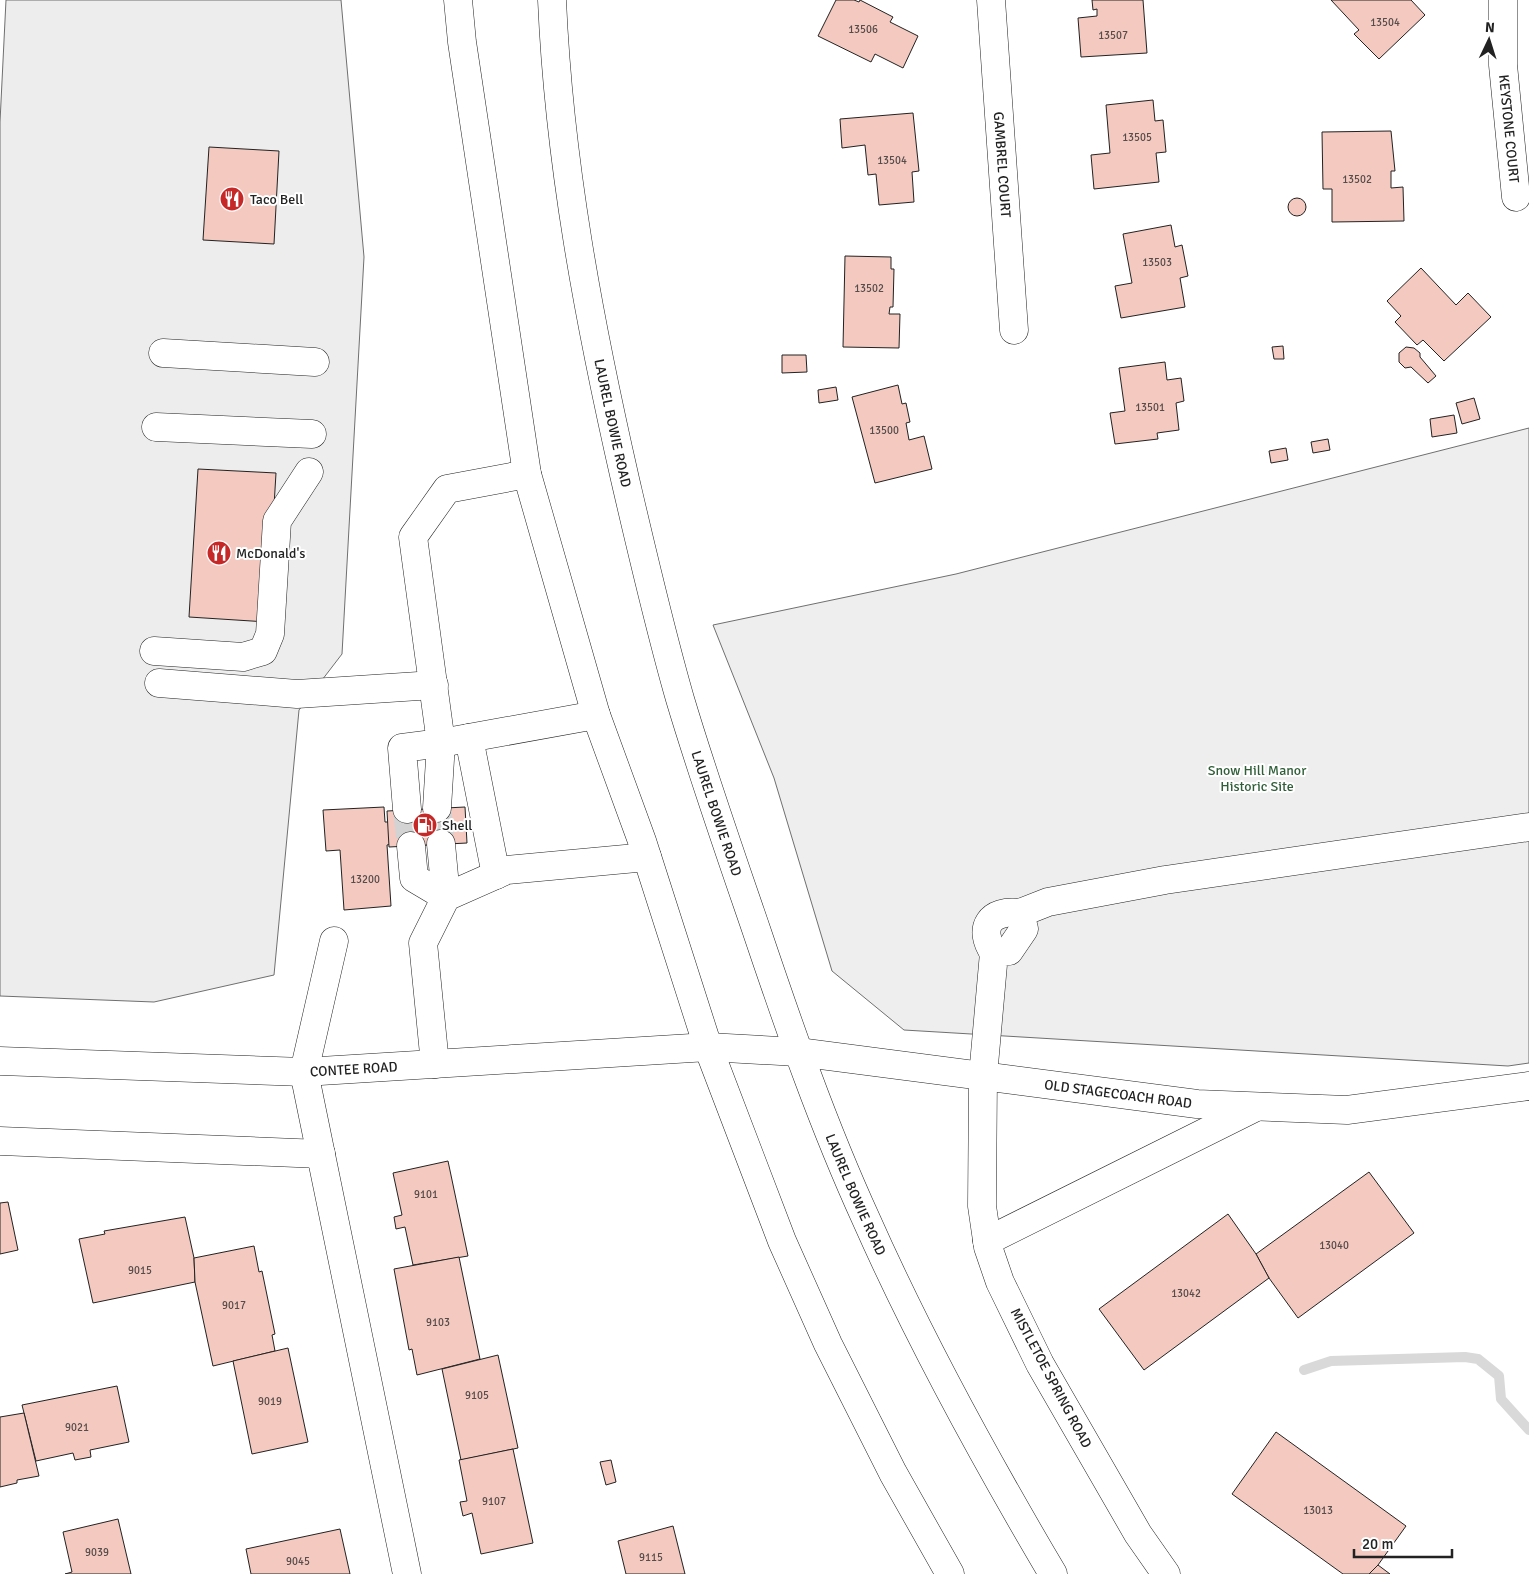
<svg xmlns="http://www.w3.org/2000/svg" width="1529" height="1574" viewBox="0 0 1529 1574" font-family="Signika,sans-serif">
	<rect width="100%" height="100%" fill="#fff"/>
	<polygon fill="#eee" stroke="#6f6f6f" points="1529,428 1529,1063 1508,1066 904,1030 832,971 774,778 713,625 956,574"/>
	<polygon fill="#ededed" stroke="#6f6f6f" points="6,0 341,0 364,257 342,654 299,710 274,975 154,1002 0,996 0,122"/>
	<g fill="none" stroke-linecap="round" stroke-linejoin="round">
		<polyline stroke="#d9d9d9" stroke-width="10" points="1304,1370 1331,1361 1465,1357 1478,1359 1499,1376 1501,1399 1529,1430"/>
	</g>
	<g fill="#f3c9c0" stroke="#222">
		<polygon points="836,0 854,0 859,2 860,0 893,17 890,22 918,36 903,68 875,54 871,62 818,36"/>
		<polygon points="1092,0 1143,0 1147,53 1081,57 1078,18 1097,16 1097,9 1093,10"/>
		<polygon points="1331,0 1411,0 1425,15 1379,59 1354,34 1359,30"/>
		<polygon points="1153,100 1155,121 1163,120 1166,152 1156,153 1159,182 1094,189 1091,155 1110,153 1106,105"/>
		<polygon points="913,113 919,171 912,172 914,202 879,205 876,174 868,175 865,145 842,148 840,119"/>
		<polygon points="1391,131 1395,171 1391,171 1391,188 1403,187 1404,221 1332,222 1332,189 1323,189 1322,132"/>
		<polygon points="209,147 279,151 274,244 203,240"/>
		<circle cx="1297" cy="207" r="9"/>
		<polygon points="1171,225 1175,247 1182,245 1188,276 1180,278 1185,307 1121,318 1115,286 1132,283 1123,234"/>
		<polygon points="845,256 891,257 891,269 894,269 893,307 890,307 889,314 900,314 899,348 843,347"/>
		<polygon points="1421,268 1456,305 1468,293 1491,317 1444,361 1423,340 1417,345 1395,322 1401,316 1387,301"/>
		<polygon points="1283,346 1284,359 1274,359 1272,347"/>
		<polygon points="1406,347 1414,348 1420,353 1420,357 1436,376 1428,383 1411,367 1405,368 1399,362 1399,353"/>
		<polygon points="782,355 806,355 807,372 782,373"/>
		<polygon points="1165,362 1167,380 1181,378 1184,401 1176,403 1179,430 1157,433 1158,439 1115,444 1110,413 1125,411 1119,368"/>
		<polygon points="898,385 902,404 906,403 910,422 906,423 909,440 924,436 932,469 875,483 852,397"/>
		<polygon points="836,387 838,400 819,403 818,390"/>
		<polygon points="1474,398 1480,419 1462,424 1456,403"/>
		<polygon points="1454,415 1457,433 1432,437 1430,419"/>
		<polygon points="1328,439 1330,450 1313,453 1311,442"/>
		<polygon points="1286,448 1288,460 1271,463 1269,451"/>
		<polygon points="198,469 276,473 267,622 189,617"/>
		<polygon points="384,807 385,822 390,822 391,844 387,845 391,906 344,910 340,850 326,851 323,810"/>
		<polygon points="465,807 467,843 389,847 387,811"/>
		<polygon points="448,1161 468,1256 413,1265 405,1227 396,1229 394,1217 402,1215 393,1173"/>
		<polygon points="1369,1172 1414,1233 1298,1318 1269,1278 1256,1254"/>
		<polygon points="8,1202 18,1250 0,1254 0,1203"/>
		<polygon points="1228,1214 1256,1254 1269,1278 1144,1370 1099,1309"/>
		<polygon points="185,1217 194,1258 195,1282 93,1303 79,1239 105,1234 104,1231"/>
		<polygon points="254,1246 259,1272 262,1271 275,1334 272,1335 275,1351 213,1366 195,1282 194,1258"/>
		<polygon points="459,1257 480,1359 417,1375 412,1349 409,1350 394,1269"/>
		<polygon points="288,1348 308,1442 252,1454 233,1361"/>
		<polygon points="498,1355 518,1448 461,1460 442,1369"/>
		<polygon points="117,1386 129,1442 90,1450 91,1457 75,1460 73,1453 36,1461 22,1405"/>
		<polygon points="24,1413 39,1476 17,1480 17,1483 0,1487 0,1417"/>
		<polygon points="1276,1432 1406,1526 1378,1565 1369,1574 1343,1574 1232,1494"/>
		<polygon points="513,1449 533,1543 481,1554 472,1513 463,1516 460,1502 467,1501 459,1460"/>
		<polygon points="611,1460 616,1482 606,1485 600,1462"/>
		<polygon points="118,1519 131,1574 65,1574 72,1572 63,1532"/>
		<polygon points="673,1526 685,1574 626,1574 618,1541"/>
		<polygon points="340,1529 350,1574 251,1574 246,1549"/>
		<polygon points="1378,1565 1390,1574 1369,1574"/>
	</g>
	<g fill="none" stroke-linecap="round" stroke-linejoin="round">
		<g stroke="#d3d3d3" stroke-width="28" stroke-dasharray="28 14" stroke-linecap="butt">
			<polyline points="437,808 441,844"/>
			<polyline points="407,809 411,846"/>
		</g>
		<defs>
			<g id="minor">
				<path id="s1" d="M991 0 1014 330"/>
				<path id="s2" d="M1503 0V65L1516 197"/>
				<polyline points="163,353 315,362"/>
				<polyline points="156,427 312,434"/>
				<polyline points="527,474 447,489 413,537 441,743 596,715"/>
				<polyline points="154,651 243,657 263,651 270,634 277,521 309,472"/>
				<polyline points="159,683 297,694 434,685"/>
				<polyline points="469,738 496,875"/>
				<polyline points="407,809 402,748 441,743 437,808"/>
				<polyline points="441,844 446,897"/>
				<polyline points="411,846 414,878 446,897"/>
				<polyline points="334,941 304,1072 407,1574"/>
				<path d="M994 953C977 928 990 909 1020 913"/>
				<path id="s3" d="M0 1061 304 1072 708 1047 798 1052 1197 1104 1347 1110 1529 1086"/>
				<polyline points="435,1064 423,943 446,897 507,870 647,857"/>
				<polyline points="0,1141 321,1154"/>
				<polyline points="987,1241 1254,1108"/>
				<polyline points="1166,1574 1138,1534 1040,1364 1000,1282 988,1247 982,1206 983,1076 994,953 1009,951 1024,929 1020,913 1048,902 1165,880 1529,827"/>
			</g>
			<g id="major">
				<polyline points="458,0 462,42 527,474 596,715 642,841 708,1047 782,1241 828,1344 893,1473 950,1574"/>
				<path id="s4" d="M552 0C559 162 589 321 625 479 642 552 659 626 680 699 703 776 730 853 756 929 789 1027 823 1125 866 1219 920 1341 985 1459 1053 1574"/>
			</g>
		</defs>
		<use href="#minor" stroke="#222" stroke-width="29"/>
		<use href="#major" stroke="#222" stroke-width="29"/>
		<use href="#minor" stroke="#fff" stroke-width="28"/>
		<use href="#major" stroke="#fff" stroke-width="28"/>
	</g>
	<defs>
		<symbol id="restaurant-disc" viewBox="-11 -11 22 22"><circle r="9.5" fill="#c62828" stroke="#fff"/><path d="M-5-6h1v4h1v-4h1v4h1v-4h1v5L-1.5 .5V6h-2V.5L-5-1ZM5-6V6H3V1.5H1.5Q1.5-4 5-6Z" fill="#fff"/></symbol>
		<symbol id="fuel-disc" viewBox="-11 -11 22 22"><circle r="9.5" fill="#c62828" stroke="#fff"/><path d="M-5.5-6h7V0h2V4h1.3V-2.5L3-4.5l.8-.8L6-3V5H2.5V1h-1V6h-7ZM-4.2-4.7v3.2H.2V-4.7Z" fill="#fff"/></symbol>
	</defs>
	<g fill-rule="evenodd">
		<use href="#restaurant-disc" x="218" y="185" width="28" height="28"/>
		<use href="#restaurant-disc" x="205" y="539" width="28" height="28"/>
		<use href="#fuel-disc" x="411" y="811" width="28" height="28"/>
	</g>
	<g text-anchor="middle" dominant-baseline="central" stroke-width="4" stroke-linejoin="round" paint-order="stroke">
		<g font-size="11" fill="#564c4a">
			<text x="1385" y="22">13504</text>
			<text x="863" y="29">13506</text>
			<text x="1113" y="35">13507</text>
			<text x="1137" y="137">13505</text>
			<text x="892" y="160">13504</text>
			<text x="1357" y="179">13502</text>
			<text x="1157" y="262">13503</text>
			<text x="869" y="288">13502</text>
			<text x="1150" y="407">13501</text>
			<text x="884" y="430">13500</text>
			<text x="365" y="879">13200</text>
			<text x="426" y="1194">9101</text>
			<text x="1334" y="1245">13040</text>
			<text x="140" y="1270">9015</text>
			<text x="1186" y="1293">13042</text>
			<text x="234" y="1305">9017</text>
			<text x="438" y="1322">9103</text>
			<text x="477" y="1395">9105</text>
			<text x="270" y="1401">9019</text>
			<text x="77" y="1427">9021</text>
			<text x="494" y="1501">9107</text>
			<text x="1318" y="1510">13013</text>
			<text x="97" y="1552">9039</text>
			<text x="651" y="1557">9115</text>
			<text x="298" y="1561">9045</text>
		</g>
		<g font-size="14" fill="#222" stroke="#fff">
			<text stroke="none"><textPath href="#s2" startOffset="129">KEYSTONE COURT</textPath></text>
			<text stroke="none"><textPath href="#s1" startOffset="165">GAMBREL COURT</textPath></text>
			<text stroke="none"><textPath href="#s4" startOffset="428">LAUREL BOWIE ROAD</textPath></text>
			<text stroke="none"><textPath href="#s4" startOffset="832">LAUREL BOWIE ROAD</textPath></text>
			<text stroke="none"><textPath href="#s3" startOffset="354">CONTEE ROAD</textPath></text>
			<text stroke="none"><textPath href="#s3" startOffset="1122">OLD STAGECOACH ROAD</textPath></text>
			<text stroke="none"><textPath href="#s4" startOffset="1238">LAUREL BOWIE ROAD</textPath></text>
			<text transform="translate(1051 1378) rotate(62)">MISTLETOE SPRING ROAD</text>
		</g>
		<g font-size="14" fill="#222" stroke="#fff" text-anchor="start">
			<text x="250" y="199">Taco Bell</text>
			<text x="236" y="553">McDonald's</text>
			<text x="442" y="825">Shell</text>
		</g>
		<g font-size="14" fill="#2f5e38" stroke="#fff">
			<text x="1257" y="770">Snow Hill Manor<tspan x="1257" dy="16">Historic Site</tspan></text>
		</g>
	</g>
	<g transform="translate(1489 40) rotate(4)" stroke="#ffffff" stroke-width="4" paint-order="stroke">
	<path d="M0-4L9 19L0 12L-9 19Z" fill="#222222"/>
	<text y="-8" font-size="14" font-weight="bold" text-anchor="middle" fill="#222222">N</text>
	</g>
	<path d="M1354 1549v8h98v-8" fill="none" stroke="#222222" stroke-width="2.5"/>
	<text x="1362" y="1549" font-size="15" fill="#222222" stroke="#ffffff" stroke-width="4" paint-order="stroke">20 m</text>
</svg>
